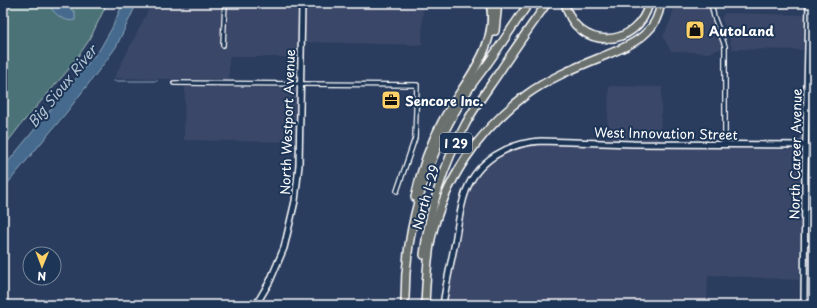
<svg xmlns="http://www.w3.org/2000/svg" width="817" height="308" viewBox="0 0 817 308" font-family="'Playpen Sans',sans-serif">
	<rect width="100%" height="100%" fill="#2a3d5f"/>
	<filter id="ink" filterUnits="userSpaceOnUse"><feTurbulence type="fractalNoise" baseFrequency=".025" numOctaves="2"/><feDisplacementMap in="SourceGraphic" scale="8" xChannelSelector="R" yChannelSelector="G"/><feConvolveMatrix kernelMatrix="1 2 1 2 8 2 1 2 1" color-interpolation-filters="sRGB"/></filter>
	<g filter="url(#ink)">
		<g fill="#3a4768">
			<polygon points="152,3 298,3 298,57 229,57 229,80 114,78"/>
			<polygon points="305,3 423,3 422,45 305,42"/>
			<polygon points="675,3 709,3 710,17 723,48 708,53 671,51 663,37 671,19"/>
			<rect x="753" y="3" width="41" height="6"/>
			<polygon points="725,13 804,15 803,50 732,49 729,36 721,18"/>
			<polygon points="609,86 662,87 660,140 607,139"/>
			<polygon points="185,87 297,88 296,142 184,140"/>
			<polygon points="547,144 617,147 801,150 799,280 708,275 707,305 447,305 463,217 469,194 476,177 485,166 503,153 526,145"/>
		</g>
		<polygon fill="#4b7377" stroke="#a5b9bb" points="3,3 107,3 90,39 69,69 23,122 3,148"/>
		<g fill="#456b8d" stroke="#8fa6bb">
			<path d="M49 3H60C65 7 70 8 75 12V20C65 23 52 13 49 3Z"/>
			<polygon points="123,3 137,3 116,47 106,61 66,113 3,189 3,168 100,49 112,28"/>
		</g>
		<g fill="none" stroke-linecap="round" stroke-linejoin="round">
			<polyline stroke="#8fa6bb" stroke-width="1" points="114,81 157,81"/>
			<defs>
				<g id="street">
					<polyline points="711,3 714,17 725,46 725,144"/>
					<polyline points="223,45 225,3"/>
					<polyline points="174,83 417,85 415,138 397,191"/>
					<polyline points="805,243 814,243"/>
				</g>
				<g id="secondary">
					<polyline points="256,305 270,281 284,248 295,201 299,165 302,3"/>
					<path d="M443 305C446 284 451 263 455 242 458 225 460 207 466 191 478 160 508 143 541 141L633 144 806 145"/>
					<polyline points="804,305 805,173 809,3"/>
				</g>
				<g id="highway">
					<path d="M565 3C575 51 638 50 649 3"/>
					<polyline points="495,31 498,3"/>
					<path d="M415 197C421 170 429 146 442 122 461 85 500 48 490 3"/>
					<path d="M424 255C429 209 444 165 465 125 475 106 488 89 500 71 515 48 531 26 547 3"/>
					<path d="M405 305C404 233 424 162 462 100 469 87 479 75 488 63 502 43 515 23 529 3"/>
					<path d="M425 305C426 283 427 260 431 239 444 181 479 130 526 95 548 79 574 68 599 58 615 51 634 45 647 32 655 25 659 14 661 3"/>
				</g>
			</defs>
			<use href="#street" stroke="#fff" stroke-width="6"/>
			<use href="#secondary" stroke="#fff" stroke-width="8"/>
			<use href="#highway" stroke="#fff" stroke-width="10"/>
			<use href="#street" stroke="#1d3557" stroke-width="3.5"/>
			<use href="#secondary" stroke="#1d3557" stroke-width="5"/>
			<use href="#highway" stroke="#6b706d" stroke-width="7"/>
		</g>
	</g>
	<defs>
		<symbol id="shop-square" viewBox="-11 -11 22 22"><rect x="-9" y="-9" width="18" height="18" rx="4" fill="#ffd166" stroke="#1d3557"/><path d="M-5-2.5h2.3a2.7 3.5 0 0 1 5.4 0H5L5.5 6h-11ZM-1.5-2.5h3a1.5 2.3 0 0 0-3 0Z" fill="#111"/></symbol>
		<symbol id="office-square" viewBox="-11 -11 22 22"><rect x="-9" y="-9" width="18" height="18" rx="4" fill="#ffd166" stroke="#1d3557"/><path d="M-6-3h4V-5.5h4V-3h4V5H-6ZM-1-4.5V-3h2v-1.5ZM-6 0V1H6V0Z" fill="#111"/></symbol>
	</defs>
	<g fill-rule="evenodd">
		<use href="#shop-square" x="684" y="19" width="22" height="22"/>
		<use href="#office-square" x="380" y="89" width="22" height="22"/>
	</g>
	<g text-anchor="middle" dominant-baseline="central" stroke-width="4" stroke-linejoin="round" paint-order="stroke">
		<rect fill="#1d3557" stroke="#bbc2cd" stroke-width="1" x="440" y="133" width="32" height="20" rx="3"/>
		<g font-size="12" font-weight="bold" fill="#fff">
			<text x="456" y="143">I 29</text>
		</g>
		<g font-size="13" font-weight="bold" fill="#fff" stroke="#1d3557" text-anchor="start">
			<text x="709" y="30">AutoLand</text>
			<text x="405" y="100">Sencore Inc.</text>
		</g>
		<g font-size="13" fill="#fff" stroke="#1d3557">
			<text transform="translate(287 122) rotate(-88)">North Westport Avenue</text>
			<text transform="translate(666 133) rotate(1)">West Innovation Street</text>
			<text transform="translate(795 154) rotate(-89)">North Career Avenue</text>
			<text transform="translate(425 197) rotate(-74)">North I-29</text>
		</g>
		<g font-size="14" font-style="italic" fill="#b5c4d1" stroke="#1d3557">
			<text transform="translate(62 86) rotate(-51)">Big Sioux River</text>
		</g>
	</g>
	<rect width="817" height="308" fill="none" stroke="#1d3557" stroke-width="16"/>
	<rect x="8" y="8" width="801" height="292" fill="none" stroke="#fff" stroke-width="1.5" filter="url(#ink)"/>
	<g transform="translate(42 266) rotate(181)"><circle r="19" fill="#1d3557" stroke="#77869a"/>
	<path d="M0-3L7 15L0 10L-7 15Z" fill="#ffd166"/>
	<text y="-6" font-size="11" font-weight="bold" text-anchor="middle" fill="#ffffff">N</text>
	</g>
</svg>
